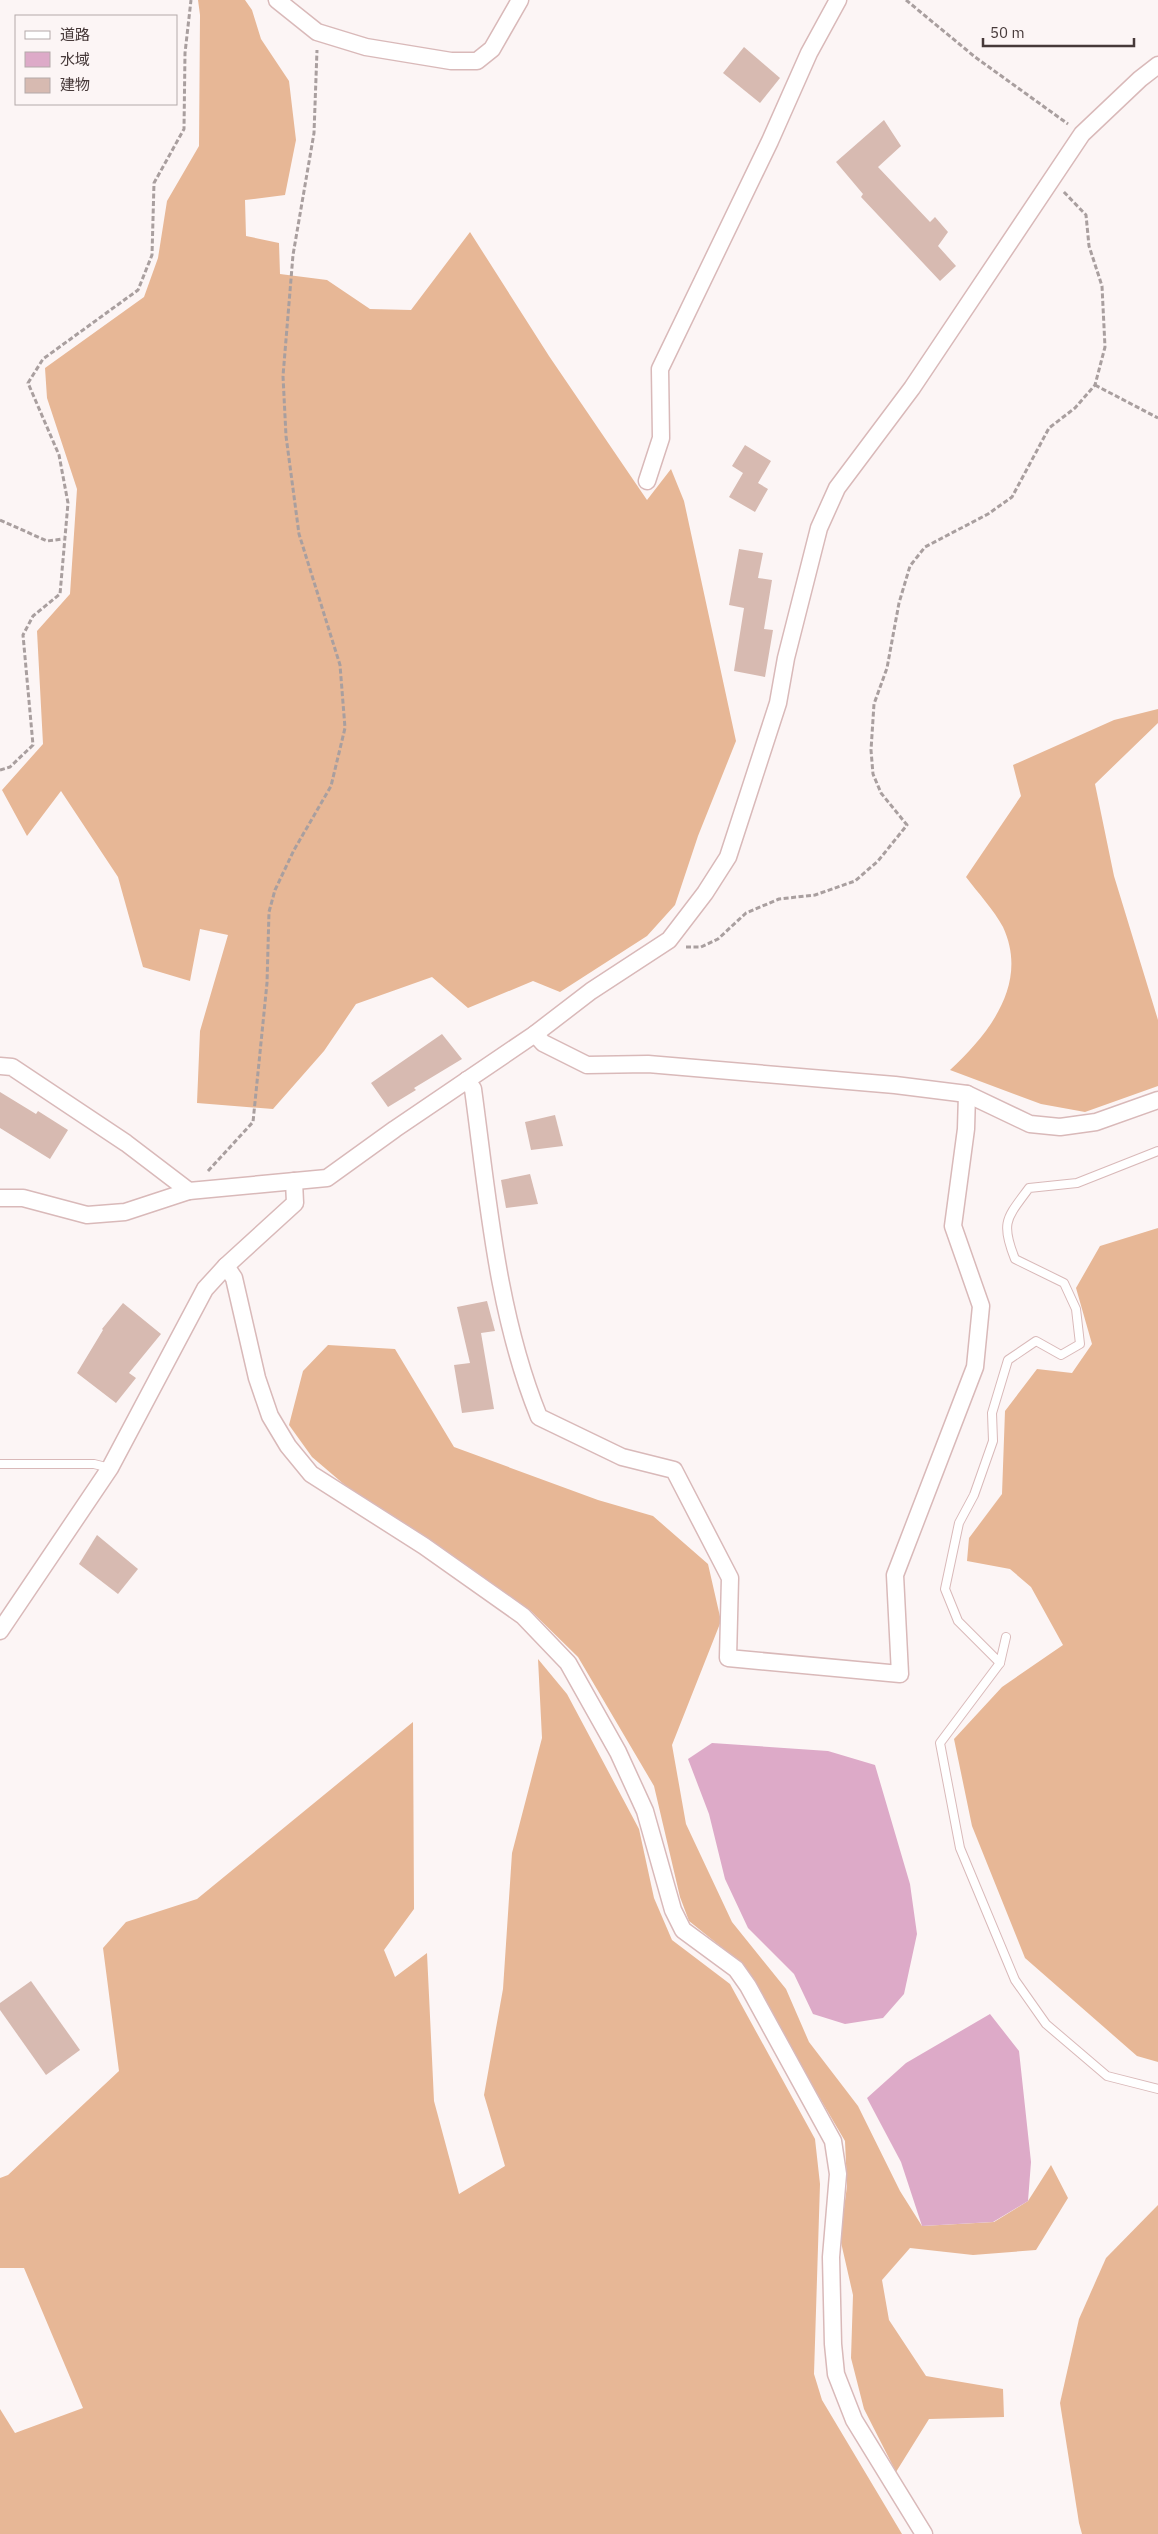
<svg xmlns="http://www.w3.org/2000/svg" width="1158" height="2534" viewBox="0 0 1158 2534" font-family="'IBM Plex Sans','Noto Sans JP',sans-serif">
	<rect width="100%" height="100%" fill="#fcf5f5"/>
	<g fill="#e7b796">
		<polygon points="198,0 245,0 252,10 261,39 289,81 296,140 285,195 245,200 246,236 279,243 280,274 327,280 370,309 411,310 470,232 549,356 647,500 671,469 684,501 736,741 698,836 675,905 647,936 560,992 533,981 468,1008 432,977 356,1004 324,1051 273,1109 197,1103 200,1031 228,935 200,929 190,981 143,967 118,877 61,791 27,836 2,790 43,744 37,631 70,594 77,489 47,398 45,368 144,297 158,258 167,201 199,146 200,15"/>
		<path d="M1158 709V723L1095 784 1114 876 1158 1020V1086L1085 1112 1041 1104 950 1070C990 1033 1029 983 1003 927 994 910 978 893 966 877L1021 796 1013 765 1114 720Z"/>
		<polygon points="1158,1228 1158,2062 1137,2056 1025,1958 972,1826 954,1739 1002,1687 1063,1645 1031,1587 1010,1569 967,1561 969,1538 1002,1494 1005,1411 1037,1369 1072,1373 1092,1344 1076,1288 1100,1246"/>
		<polygon points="328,1345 395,1349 454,1447 598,1500 653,1516 708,1564 721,1621 672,1745 686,1824 732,1922 786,1989 809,2042 858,2106 900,2191 922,2226 994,2222 1028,2201 1051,2165 1068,2198 1036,2250 973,2255 910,2248 882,2280 889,2320 926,2376 1003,2389 1004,2417 929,2419 896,2472 864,2409 851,2358 853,2295 840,2238 847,2186 845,2141 740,1962 689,1921 680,1897 654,1786 578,1657 531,1611 346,1486 312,1457 289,1425 303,1371"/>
		<polygon points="538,1659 567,1694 639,1829 654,1898 672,1940 730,1984 815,2139 820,2184 814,2374 822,2400 902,2534 0,2534 0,2409 15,2433 83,2408 24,2268 0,2268 0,2178 8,2175 119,2071 103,1948 126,1922 197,1899 413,1722 414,1909 384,1950 395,1977 427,1953 434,2101 459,2194 505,2166 484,2095 503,1989 512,1853 542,1738"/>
		<polygon points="1158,2205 1158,2534 1082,2534 1079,2523 1060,2403 1079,2319 1106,2258"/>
	</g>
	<g fill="#ddaac8">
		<polygon points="712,1743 828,1751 875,1765 910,1884 917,1934 904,1994 883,2018 845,2024 813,2014 794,1974 748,1928 725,1879 709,1814 688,1759"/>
		<polygon points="990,2014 1019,2051 1031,2162 1028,2201 993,2222 922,2226 901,2162 867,2098 906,2063"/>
	</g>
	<g fill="#d7bab1">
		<polygon points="744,47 780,78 760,103 723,73"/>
		<polygon points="884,120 901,146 878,167 930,222 935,217 948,232 938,246 956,266 940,281 861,197 863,194 836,162"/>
		<polygon points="745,445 771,461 758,483 768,489 755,512 729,497 743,473 732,466"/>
		<polygon points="739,549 763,553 758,578 772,580 764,629 773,630 765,677 734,671 744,608 729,605"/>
		<polygon points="442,1034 462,1059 414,1088 416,1090 388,1107 371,1083"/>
		<polygon points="0,1092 36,1114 38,1111 68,1130 50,1159 0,1128"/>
		<polygon points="555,1115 563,1146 531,1150 525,1122"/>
		<polygon points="530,1174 538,1204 506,1208 501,1180"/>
		<polygon points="487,1301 495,1331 481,1333 494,1409 462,1413 454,1365 470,1363 457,1307"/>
		<polygon points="123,1303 161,1334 129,1373 136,1378 116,1403 77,1373 103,1330 102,1329"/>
		<polygon points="97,1535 138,1569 118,1594 79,1564"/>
		<polygon points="31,1981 80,2050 46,2075 0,2010 0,2003"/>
	</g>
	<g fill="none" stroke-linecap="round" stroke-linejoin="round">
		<defs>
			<g id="lane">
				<polyline points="0,1464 94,1464 110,1468"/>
				<path d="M1006 1637 1000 1663 958 1621 945 1589 959 1523 974 1495 993 1441 992 1413 1008 1360 1036 1341 1061 1355 1080 1344 1076 1309 1064 1283 1015 1259C1000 1222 1007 1218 1029 1188L1077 1183 1158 1151"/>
				<polyline points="1000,1663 940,1743 960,1848 1015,1980 1046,2024 1107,2076 1158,2089"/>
			</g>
			<g id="street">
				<polyline points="277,0 317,32 366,47 451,61 477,61 492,49 520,0"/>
				<polyline points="647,481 661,438 660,369 770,141 809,53 838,0"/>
				<polyline points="535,1034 543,1043 587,1065 648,1064 895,1085 967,1094 1030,1124 1060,1127 1096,1122 1158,1100"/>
				<polyline points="0,1066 12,1067 126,1143 189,1191"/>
				<path d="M467 1080 473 1089C488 1199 497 1314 539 1417L622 1457 674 1470 730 1578 728 1658 900 1674 895 1575 975 1367 981 1306 953 1226 966 1129 967 1094"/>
				<polyline points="0,1198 23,1198 87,1215 125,1212 189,1191 327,1178 395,1129 535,1034 591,991 669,940 705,893 728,857 778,703 786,658 819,528 837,488 912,388 1082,134 1140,79 1158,65"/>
				<polyline points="226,1266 234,1278 257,1378 270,1416 288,1446 311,1474 424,1546 523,1616 568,1663 618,1752 645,1811 673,1910 683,1930 736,1969 748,1986 833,2141 838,2174 831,2257 833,2344 836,2374 854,2420 924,2534"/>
				<polyline points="0,1631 110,1468 205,1289 226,1266 295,1203 294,1181"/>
			</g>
		</defs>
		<use href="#lane" stroke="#d9b9b9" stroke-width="10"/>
		<use href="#street" stroke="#d9b9b9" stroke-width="19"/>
		<g stroke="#a99f9f" stroke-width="3" stroke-dasharray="5 2.5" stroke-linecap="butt">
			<polyline points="906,0 975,57 1068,124"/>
			<polyline points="1095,385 1158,418"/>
			<polyline points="0,520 47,541 63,539"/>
			<polyline points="0,770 10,767 33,745 23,635 33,616 60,594 68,503 59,455 28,383 43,359 138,290 152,255 154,183 184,129 185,53 191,0"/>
			<polyline points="686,947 701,947 718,939 746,913 779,899 815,895 855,881 878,861 907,825 881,793 873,774 871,750 874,704 887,668 899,603 910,566 925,547 988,514 1012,497 1049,428 1075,408 1095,385 1105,347 1102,286 1089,246 1086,215 1063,191"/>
			<polyline points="208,1171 253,1122 267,983 269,912 275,890 294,850 331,786 345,728 340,665 299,534 286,436 283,376 293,255 314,133 317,50"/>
		</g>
		<use href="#lane" stroke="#fff" stroke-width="8"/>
		<use href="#street" stroke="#fff" stroke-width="16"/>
	</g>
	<rect x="15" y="15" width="162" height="90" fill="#fcf5f5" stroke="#b3aaaa"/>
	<rect x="25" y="31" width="25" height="8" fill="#ffffff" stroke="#b3aaaa"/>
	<text x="60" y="40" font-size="15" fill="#463939">道路</text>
	<rect x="25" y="52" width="25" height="15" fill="#ddaac8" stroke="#b3aaaa"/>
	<text x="60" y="65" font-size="15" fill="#463939">水域</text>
	<rect x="25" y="78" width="25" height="15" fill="#d7bab1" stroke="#b3aaaa"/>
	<text x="60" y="90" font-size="15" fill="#463939">建物</text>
	<path d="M983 38v8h151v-8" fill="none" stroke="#463939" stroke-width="2.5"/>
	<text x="990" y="38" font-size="15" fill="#463939" stroke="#fcf5f5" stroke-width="4" paint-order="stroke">50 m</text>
</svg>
